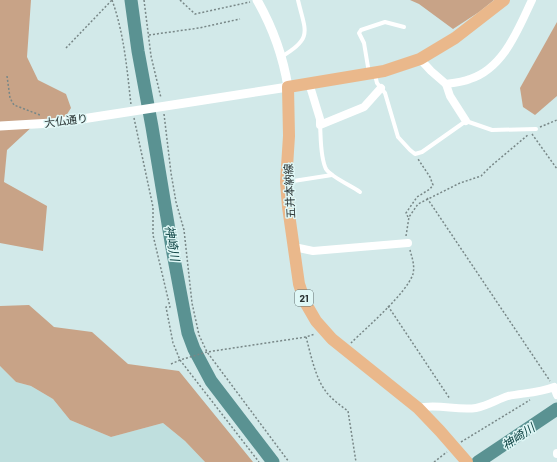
<svg xmlns="http://www.w3.org/2000/svg" width="557" height="462" viewBox="0 0 557 462" font-family="Barlow,'Noto Sans JP',sans-serif">
	<rect width="100%" height="100%" fill="#d2e9e9"/>
	<polygon fill="#bfdfde" points="0,366 16,382 31,386 53,399 70,420 111,437 163,423 185,441 205,462 0,462"/>
	<g fill="#c8a387">
		<polygon points="0,0 31,0 27,57 38,80 66,94 71,108 64,119 35,124 7,150 4,182 47,206 43,251 0,243"/>
		<polygon points="410,0 494,0 479,12 453,29 419,4"/>
		<polygon points="557,22 557,96 535,115 523,107 520,88"/>
		<polygon points="29,305 54,327 92,332 128,364 179,371 253,462 205,462 185,441 163,423 111,437 70,420 53,399 31,386 16,382 0,366 0,306"/>
	</g>
	<g fill="none" stroke-linecap="round" stroke-linejoin="round">
		<g stroke="#5a9292" stroke-width="13">
			<polyline points="131,0 138,51 152,127 172,248 188,333 194,349 211,381 273,462"/>
			<polyline points="478,462 557,409"/>
		</g>
		<g stroke="#788787" stroke-width="1.5" stroke-dasharray="2 2" stroke-linecap="butt">
			<path d="M112 0C124 33 127 69 131 105"/>
			<polyline points="144,0 151,56 161,98"/>
			<polyline points="180,0 195,14 250,2"/>
			<polyline points="149,35 199,28 240,19"/>
			<polyline points="66,48 112,0"/>
			<polyline points="7,76 10,98 14,105 40,115"/>
			<polyline points="164,114 171,173 176,202 184,230 192,303 199,335 207,352 289,462"/>
			<polyline points="134,118 153,207 153,235 170,307 166,307 173,343 180,360 259,462"/>
			<polyline points="540,127 557,120"/>
			<polyline points="532,134 557,169"/>
			<polyline points="427,198 550,381"/>
			<polyline points="408,217 406,213 417,197 430,189 433,185 430,177 418,159"/>
			<polyline points="406,236 409,217 418,204 460,183 481,176 491,166 529,134"/>
			<polyline points="388,306 450,399"/>
			<path d="M306 337C311 355 315 378 327 393 333 400 341 406 348 411L356 462"/>
			<path d="M351 343C367 327 406 294 413 274 415 265 412 258 410 250"/>
			<polyline points="171,364 180,360 207,352 306,337 315,334"/>
			<polyline points="461,442 530,400"/>
			<polyline points="434,462 447,452"/>
		</g>
		<g stroke="#fff" stroke-width="4">
			<path d="M281 57C314 38 305 31 298 0"/>
			<polyline points="369,73 364,43 359,33 361,30 385,22 404,27"/>
			<polyline points="375,75 377,83 385,93 398,137 410,150 415,154 422,152 466,121 492,130 536,129"/>
			<path d="M320 125C321 137 320 157 326 169 331 177 352 186 360 192"/>
			<polyline points="287,182 332,175"/>
		</g>
		<g stroke="#fff" stroke-width="8">
			<path d="M420 59 431 71 446 84C454 83 463 82 470 79 504 68 518 29 532 0"/>
			<polyline points="309,83 320,119 320,125 364,107 381,88"/>
			<polyline points="446,84 450,96 466,121"/>
			<polyline points="294,247 313,251 408,243"/>
			<path d="M418 408C437 403 457 411 476 408 488 406 498 399 508 396 523 393 539 393 554 387L557 395"/>
			<polyline points="557,454 557,453"/>
		</g>
		<path stroke="#fff" stroke-width="9" d="M0 126 52 123 82 119 288 87C283 56 273 28 257 0"/>
		<polyline stroke="#eab88b" stroke-width="12" points="467,462 440,431 418,408 332,339 316,321 305,302 299,284 288,207 286,182 289,136 288,87 384,71 420,59 455,38 504,0"/>
	</g>
	<g text-anchor="middle" dominant-baseline="central" stroke-width="3" stroke-linejoin="round" paint-order="stroke">
		<rect fill="#dff7f6" stroke="#606e6e" stroke-width="1" x="295" y="290" width="18" height="16" rx="3"/>
		<g font-size="10" font-weight="bold" fill="#2a3333">
			<text x="304" y="298">21</text>
		</g>
		<g font-size="11" fill="#2a3333" stroke="#dff7f6">
			<text transform="translate(66 120) rotate(-7)">大仏通り</text>
			<text transform="translate(289 191) rotate(-93)">五井本納線</text>
		</g>
		<g font-size="12" font-style="italic" fill="#0d4343" stroke="#dff7f6">
			<text transform="translate(173 243) rotate(80)">神崎川</text>
			<text transform="translate(518 436) rotate(-34)">神崎川</text>
		</g>
	</g>
</svg>
